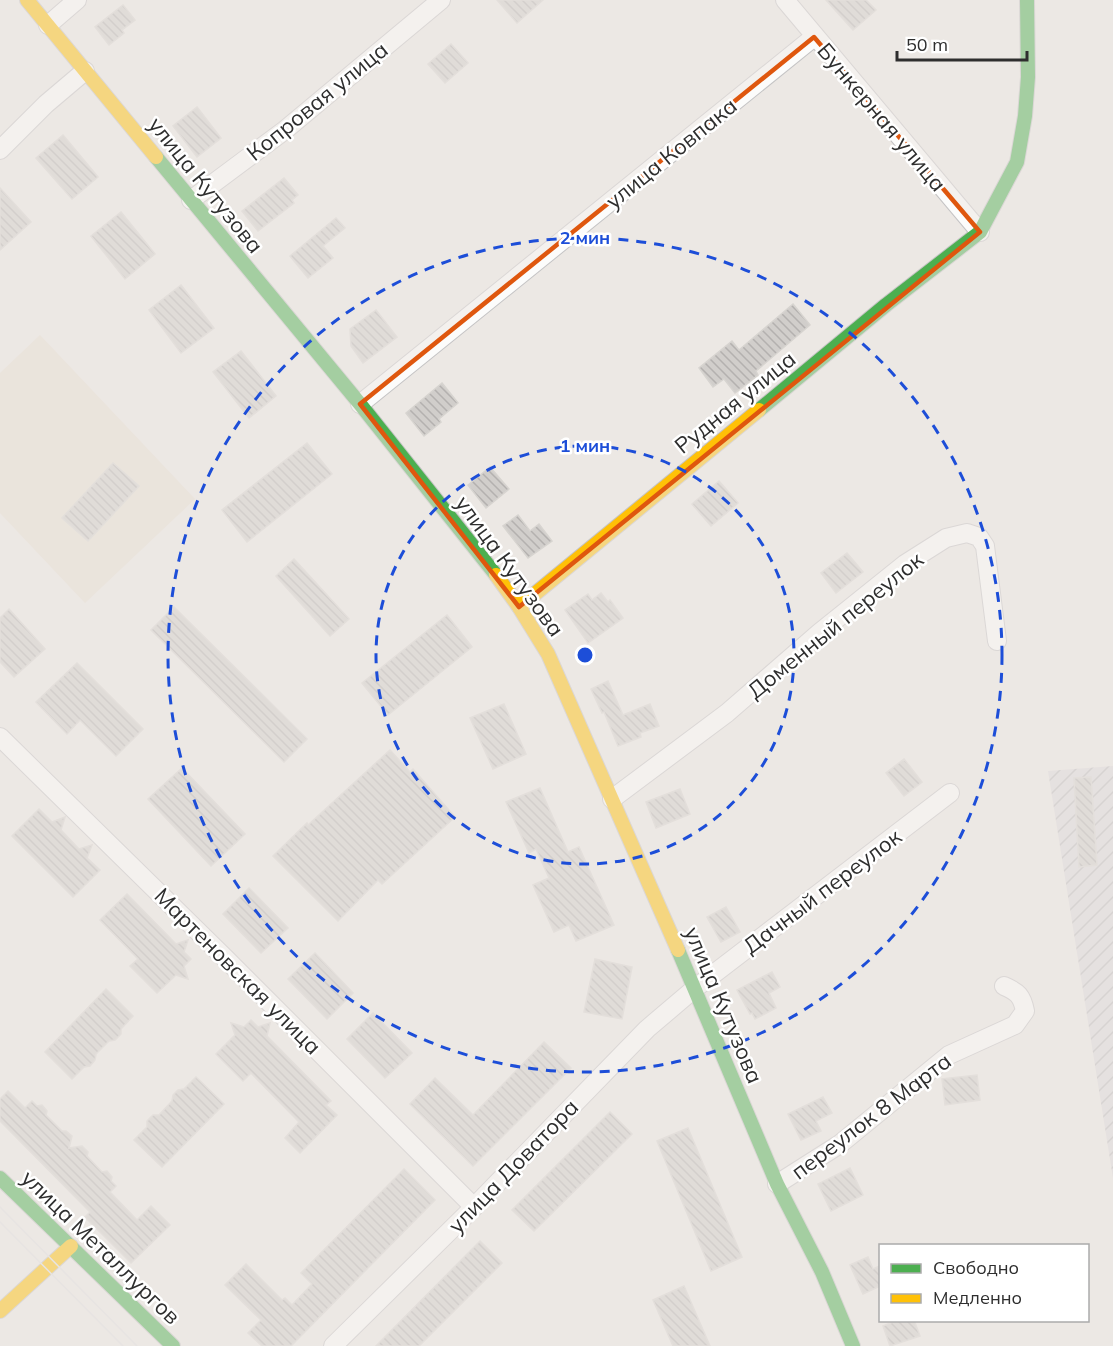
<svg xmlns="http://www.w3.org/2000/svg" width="1113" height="1346" viewBox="0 0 1113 1346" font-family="Mulish,sans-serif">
	<defs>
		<pattern id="industrial-furrows" width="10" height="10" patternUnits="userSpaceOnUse" patternTransform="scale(1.5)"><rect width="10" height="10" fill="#dcd9db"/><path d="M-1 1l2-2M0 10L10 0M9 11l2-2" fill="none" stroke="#bdbbbc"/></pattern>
		<pattern id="building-back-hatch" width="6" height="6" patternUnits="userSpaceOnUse" patternTransform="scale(1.5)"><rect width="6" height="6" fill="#d1cecb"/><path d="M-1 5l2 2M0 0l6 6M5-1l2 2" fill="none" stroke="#b4b1af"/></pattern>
	</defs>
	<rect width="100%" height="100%" fill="#ece8e4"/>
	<polygon fill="url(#industrial-furrows)" points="1113,766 1113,1178 1048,771"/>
	<polygon fill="#e6e0d3" points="40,335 195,499 85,603 0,513 0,373"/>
	<g fill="url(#building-back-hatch)" stroke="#d7d4d0" stroke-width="1.5">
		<polygon points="497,0 543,0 517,23"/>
		<polygon points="826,0 866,0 876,10 853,30"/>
		<polygon points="123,5 135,20 122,30 124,33 109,45 95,27"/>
		<polygon points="451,44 468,63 445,83 428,64"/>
		<polygon points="197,107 221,138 197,157 173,126"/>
		<polygon points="63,135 98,177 72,199 36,158"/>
		<polygon points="284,178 298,195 292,200 294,203 258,231 242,211"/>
		<polygon points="0,188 31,222 0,250"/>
		<polygon points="121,212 155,254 125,279 91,236"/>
		<polygon points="336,218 345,228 323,246 333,258 308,278 290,256"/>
		<polygon points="181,285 214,328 181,353 149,310"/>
		<polygon points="793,304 810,325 756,371 758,375 735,393 724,379 713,387 699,368 732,341 739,350"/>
		<polygon points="376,310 397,337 363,363 351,346 350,329"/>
		<polygon points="241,351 276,396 249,418 213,372"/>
		<polygon points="442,383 458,403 439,419 441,422 424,436 406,413"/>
		<polygon points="307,443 332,474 247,542 222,510"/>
		<polygon points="113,463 139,486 88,541 62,518"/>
		<polygon points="490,467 509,489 486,508 468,485"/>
		<polygon points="719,481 738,503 711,526 692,504"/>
		<polygon points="518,515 530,531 539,524 552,541 528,558 503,526"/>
		<polygon points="847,553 863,572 836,593 821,573"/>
		<polygon points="294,559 349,619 330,636 276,576"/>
		<polygon points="601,593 608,602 610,600 623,618 588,643 565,610 588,594 592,600"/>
		<polygon points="174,607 307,739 284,762 151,630"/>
		<polygon points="9,609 45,649 14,677 0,662 0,618"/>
		<polygon points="447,615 472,647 388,715 362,683"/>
		<polygon points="77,663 143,729 116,756 80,720 67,734 36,702"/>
		<polygon points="608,681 623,715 650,704 659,726 640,733 641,737 618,746 604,712 602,713 591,689"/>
		<polygon points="504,704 526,754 493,769 470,718"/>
		<polygon points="390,750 410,772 413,769 455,817 382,884 378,880 338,921 273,856 307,823 308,825"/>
		<polygon points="904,759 922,782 904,796 886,773"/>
		<polygon points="182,768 245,834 211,866 148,799"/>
		<polygon points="1091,777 1097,865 1079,867 1074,778"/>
		<polygon points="540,788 568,852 579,847 614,925 576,941 569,925 554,932 533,885 549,878 536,849 529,853 506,802"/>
		<polygon points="680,789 690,814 656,828 646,802"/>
		<polygon points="39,809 52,822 65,817 61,830 79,849 92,845 87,858 100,870 73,897 12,836"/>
		<polygon points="249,888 288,928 261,953 223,914"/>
		<polygon points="127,894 176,944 188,940 184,952 191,959 184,966 188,979 176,975 157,993 130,966 138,959 100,920"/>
		<polygon points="726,907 740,932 721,942 707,917"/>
		<polygon points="315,953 353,993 327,1019 288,979"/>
		<polygon points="595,959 632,967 622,1019 584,1012"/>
		<polygon points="772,972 780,987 769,993 776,1008 755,1019 752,1013 750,1014 737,990"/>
		<polygon points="106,989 133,1016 121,1029 121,1034 115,1040 109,1041 96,1054 95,1060 90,1066 84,1067 72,1079 45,1052"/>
		<polygon points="373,1013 412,1053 385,1078 347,1039"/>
		<polygon points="251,1020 258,1027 270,1023 267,1036 331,1101 326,1105 337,1115 300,1153 285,1138 299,1122 251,1073 243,1081 216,1054 235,1035 231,1023 244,1027"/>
		<polygon points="544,1042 571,1068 473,1166 410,1104 435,1078 473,1115"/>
		<polygon points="977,1075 980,1100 945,1105 942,1079"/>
		<polygon points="196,1077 224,1104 162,1167 134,1140 147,1127 147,1121 153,1115 159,1115 172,1101 173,1095 178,1090 184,1089"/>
		<polygon points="8,1091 25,1108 32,1101 37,1106 42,1105 47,1111 46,1115 62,1131 66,1131 72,1136 69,1148 82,1146 88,1152 87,1156 102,1172 107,1171 112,1177 111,1181 116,1186 110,1192 137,1220 151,1206 170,1225 131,1263 85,1217 90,1212 0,1121 0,1099"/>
		<polygon points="823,1097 832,1113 816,1121 821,1131 801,1140 788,1114"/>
		<polygon points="610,1112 632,1134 534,1231 512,1210"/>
		<polygon points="688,1128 742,1257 711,1271 657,1141"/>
		<polygon points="850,1168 863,1195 831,1211 818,1184"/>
		<polygon points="404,1169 435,1200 291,1346 262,1346 248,1333 261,1320 225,1285 246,1264 282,1300 285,1298 292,1305 312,1284 301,1273"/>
		<polygon points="480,1241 502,1263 419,1346 376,1346"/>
		<polygon points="868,1257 873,1269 880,1266 880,1286 863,1294 850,1265"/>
		<polygon points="684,1286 710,1346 673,1346 653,1300"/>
		<polygon points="898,1320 914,1320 920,1336 890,1346 883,1326"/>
	</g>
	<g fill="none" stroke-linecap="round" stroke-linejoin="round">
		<defs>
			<g id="street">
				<polyline points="785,0 980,232"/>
				<polyline points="48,25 77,0"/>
				<polyline points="0,150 46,104 85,71"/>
				<polyline points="191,200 285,130 441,0"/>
				<polyline points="360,404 814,37"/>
				<polyline points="0,737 225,958 474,1207"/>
				<polyline points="612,799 727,713 819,633 905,564 946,538 967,533 979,537 985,546 997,641"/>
				<path d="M777 1184 840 1144 949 1055 1015 1025 1025 1011C1022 996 1018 992 1004 986"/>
				<polyline points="333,1346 474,1207 647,1029 694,989 950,793"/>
			</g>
			<g id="fast">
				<polyline points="156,157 360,404 496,575"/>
				<polyline points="759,410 886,305 980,232 1017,162 1025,116 1028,77 1027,0"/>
				<polyline points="678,950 777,1184 822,1272 853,1346"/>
				<polyline points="0,1178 173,1346"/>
			</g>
			<g id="slow">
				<polyline points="27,0 156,157"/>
				<polyline points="496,575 519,607 548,654 678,950"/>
				<polyline points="519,607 759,410"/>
				<polyline points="0,1311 71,1246"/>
			</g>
		</defs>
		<use href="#street" stroke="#c5c4c5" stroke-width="20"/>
		<use href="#fast" stroke="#c5c4c5" stroke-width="16"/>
		<use href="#slow" stroke="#c5c4c5" stroke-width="16"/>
		<use href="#street" stroke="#fcfcfb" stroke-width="18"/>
		<use href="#fast" stroke="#4caf50" stroke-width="14"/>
		<use href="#slow" stroke="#ffc107" stroke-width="14"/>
		<g stroke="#dfdfe1" stroke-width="1.5">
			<polyline points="0,1207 137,1346"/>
			<polyline points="0,1222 123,1346"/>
		</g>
	</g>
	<path d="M0 0H1113V1346H0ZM814 37 980 232 519 607 360 404Z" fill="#ece8e4" fill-opacity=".55" fill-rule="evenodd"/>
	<path fill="none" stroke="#df570e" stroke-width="4.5" stroke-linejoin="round" d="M814 37 980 232 519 607 360 404Z"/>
	<g fill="none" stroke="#1d4ed8" stroke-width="3" stroke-dasharray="10 8">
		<circle cx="585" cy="655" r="209"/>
		<circle cx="585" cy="655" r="417"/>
	</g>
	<g text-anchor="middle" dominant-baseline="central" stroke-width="5" stroke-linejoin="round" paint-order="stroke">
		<g font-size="22" fill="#2e2e2e" stroke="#fff">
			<text transform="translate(317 101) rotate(-39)">Копровая улица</text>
			<text transform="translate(882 117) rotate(50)">Бункерная улица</text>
			<text transform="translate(671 153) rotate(-39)">улица Ковпака</text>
			<text transform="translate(206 185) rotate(51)">улица Кутузова</text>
			<text transform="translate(735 402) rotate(-39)">Рудная улица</text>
			<text transform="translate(510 566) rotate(54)">улица Кутузова</text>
			<text transform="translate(835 625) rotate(-39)">Доменный переулок</text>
			<text transform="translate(822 891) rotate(-37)">Дачный переулок</text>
			<text transform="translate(238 971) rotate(45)">Мартеновская улица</text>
			<text transform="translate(724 1005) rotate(67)">улица Кутузова</text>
			<text transform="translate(871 1116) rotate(-37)">переулок 8 Марта</text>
			<text transform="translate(513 1166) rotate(-46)">улица Доватора</text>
			<text transform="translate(101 1247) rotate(44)">улица Металлургов</text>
		</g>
	</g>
	<circle cx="585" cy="655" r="9" fill="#1d4ed8" stroke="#fff" stroke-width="3"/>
	<g font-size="18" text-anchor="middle" font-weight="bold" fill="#1d4ed8" stroke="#fff" stroke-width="5" stroke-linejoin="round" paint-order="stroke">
		<text x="585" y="244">2 мин</text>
		<text x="585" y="452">1 мин</text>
	</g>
	<rect x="879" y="1244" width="210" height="78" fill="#ffffff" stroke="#ababab" stroke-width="1.5"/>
	<rect x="891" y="1264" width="30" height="9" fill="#4caf50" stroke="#ababab" stroke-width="1.5"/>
	<text x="933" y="1274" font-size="18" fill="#2e2e2e">Свободно</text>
	<rect x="891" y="1294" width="30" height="9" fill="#ffc107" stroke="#ababab" stroke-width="1.5"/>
	<text x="933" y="1304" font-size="18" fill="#2e2e2e">Медленно</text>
	<path d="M897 51v9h130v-9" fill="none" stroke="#2e2e2e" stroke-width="3"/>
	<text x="906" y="51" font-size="18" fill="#2e2e2e" stroke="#ffffff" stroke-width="4.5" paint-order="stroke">50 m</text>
</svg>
